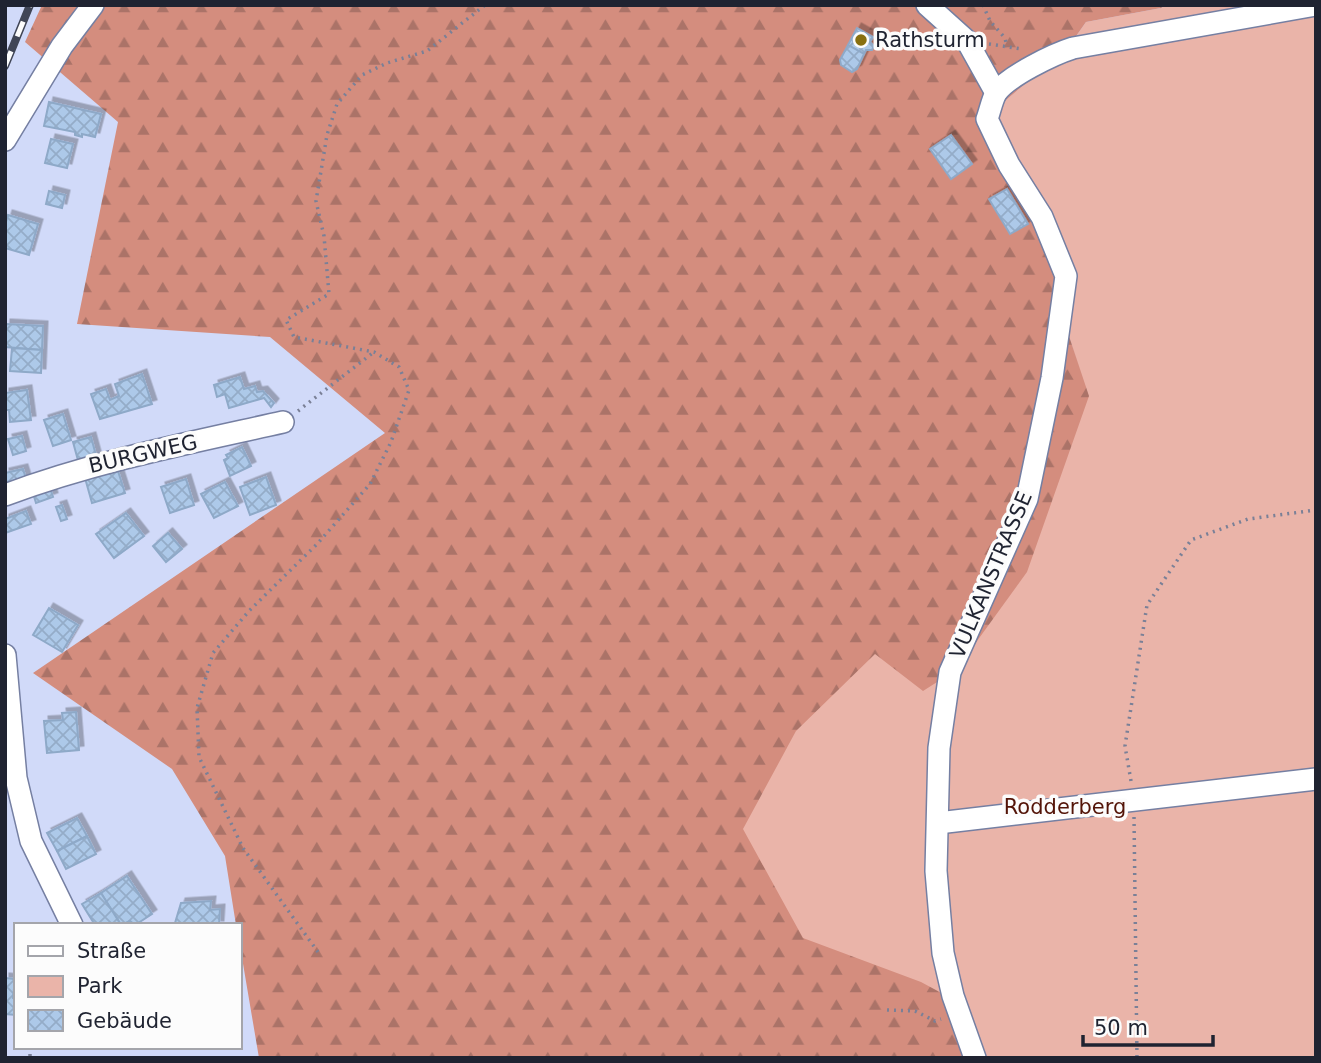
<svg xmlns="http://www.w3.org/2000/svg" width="1321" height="1063" viewBox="0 0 1321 1063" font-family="'DejaVu Sans',sans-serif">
	<defs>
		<pattern id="forest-firs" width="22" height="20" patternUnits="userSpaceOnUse" patternTransform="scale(1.75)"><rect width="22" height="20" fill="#d48d7e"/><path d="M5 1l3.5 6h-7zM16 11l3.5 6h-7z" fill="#ab7368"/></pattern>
		<pattern id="building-cross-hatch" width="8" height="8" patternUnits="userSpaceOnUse" patternTransform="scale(1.75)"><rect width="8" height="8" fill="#adc9e9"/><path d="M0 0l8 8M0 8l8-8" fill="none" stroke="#94acc8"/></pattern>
		<filter id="shadow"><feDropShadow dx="4.5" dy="-4.5" stdDeviation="0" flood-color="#0004"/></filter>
	</defs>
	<rect width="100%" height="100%" fill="#d1daf9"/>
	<polygon fill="#eab4a9" points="1165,5 1316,5 1316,1058 812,1058 721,852 732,773 1088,396 1065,324 988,115 1067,49 1086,22 1161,8"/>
	<polygon fill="url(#forest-firs)" points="42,5 1165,5 1161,8 1086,22 1067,49 988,115 1065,247 1075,283 1065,324 1089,396 1027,572 956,670 923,691 875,654 796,731 743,829 803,938 921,982 947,996 969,1058 259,1058 240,946 240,925 236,925 225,856 172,769 33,673 385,433 270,337 77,324 118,122 25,42"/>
	<g fill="url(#building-cross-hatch)" stroke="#8ea9c8" stroke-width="2" filter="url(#shadow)">
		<polygon points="857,28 873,37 870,42 874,46 872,50 866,50 864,54 848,45"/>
		<polygon points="848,45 864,54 857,69 852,72 841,65 840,60"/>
		<polygon points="49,102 101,114 95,137 82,134 82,137 75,135 75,132 44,126"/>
		<polygon points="951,135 972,164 951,179 930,149"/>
		<polygon points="51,139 73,144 67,168 45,163"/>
		<polygon points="1007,189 1028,224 1010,234 989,199"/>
		<polygon points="49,191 65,195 62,208 46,204"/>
		<polygon points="8,215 38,224 29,255 5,248 5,225"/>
		<polygon points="6,324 43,326 42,350 5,347"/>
		<polygon points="12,348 42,350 41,373 10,371"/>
		<polygon points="142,374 152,404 100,419 91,394 106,389 110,400 119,396 115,384"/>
		<polygon points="240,377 244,389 255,386 257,392 263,391 274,403 271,407 264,398 229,408 225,394 217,397 214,385"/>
		<polygon points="27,390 31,420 10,422 9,410 5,410 5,393"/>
		<polygon points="63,414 71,440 53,446 44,420"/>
		<polygon points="22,436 26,451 13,455 8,439"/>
		<polygon points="91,437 97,459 79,464 73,442"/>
		<polygon points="242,447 251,466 230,476 224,460 228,458 226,455"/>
		<polygon points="117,468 125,493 92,503 85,478"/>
		<polygon points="23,469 28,485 8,492 5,473"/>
		<polygon points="266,477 276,505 250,515 240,487"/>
		<polygon points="186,479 194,505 170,513 161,487"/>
		<polygon points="225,482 238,506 214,518 201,494"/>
		<polygon points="49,485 53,497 36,503 32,490"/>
		<polygon points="62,505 67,519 61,521 56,507"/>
		<polygon points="26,511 31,524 5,533 5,519"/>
		<polygon points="126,513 144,536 114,558 96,534"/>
		<polygon points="168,533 182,549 166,562 153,546"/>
		<polygon points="49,608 78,625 62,652 33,635"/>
		<polygon points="76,712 79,750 47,753 44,721 63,720 62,713"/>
		<polygon points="77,818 87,836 57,851 47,833"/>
		<polygon points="87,836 96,854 66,869 57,851"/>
		<polygon points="127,876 152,914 135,925 130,921 121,925 101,893"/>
		<polygon points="101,893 121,925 95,925 82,904"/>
		<polygon points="211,901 210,910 220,909 219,925 175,923 181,903"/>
		<polygon points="5,978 15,979 13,998 16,999 16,1015 5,1014"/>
	</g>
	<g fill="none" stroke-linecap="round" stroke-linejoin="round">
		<defs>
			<g id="minor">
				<polyline points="927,5 967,41 996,93"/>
				<polyline points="5,140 62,46 93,5"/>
				<path d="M5 495C96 461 189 443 283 422"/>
				<polyline points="5,655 16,778 31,841 72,925"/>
				<polyline points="938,823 1316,779"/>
				<path d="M975 1058 953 996 943 953 936 871 939 748 950 672 1027 499 1052 378 1066 276 1042 217 1009 165 987 119C990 111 992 100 996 93 1008 76 1054 54 1073 48L1316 5"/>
			</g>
		</defs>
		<use href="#minor" stroke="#757fa2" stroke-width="24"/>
		<g stroke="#7a8097" stroke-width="3.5" stroke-dasharray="2 5" stroke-linecap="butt">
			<polyline points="983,5 990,21 1005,38 1007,47"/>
			<polyline points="989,44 1022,49"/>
			<polyline points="298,411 374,352"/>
			<polyline points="1131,781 1125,746 1147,605 1191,540 1248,519 1316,510"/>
			<polyline points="1134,817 1137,1058"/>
			<polyline points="318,952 243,848 199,757 197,708 213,653 249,611 317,544 370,484 391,442 409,390 399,367 374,352 294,337 286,320 329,294 324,236 316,201 327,135 337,104 362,75 387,63 427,51 485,5"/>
			<polyline points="887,1010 915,1011 935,1021 941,1019"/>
			<polyline points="30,1047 30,1058"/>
		</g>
		<use href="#minor" stroke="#fff" stroke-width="21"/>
		<defs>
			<polyline id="rail" points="5,66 30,5"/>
		</defs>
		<use href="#rail" stroke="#404556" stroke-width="8"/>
		<use href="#rail" stroke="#fcfcfc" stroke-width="5" stroke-dasharray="16" stroke-linecap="butt"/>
	</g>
	<circle fill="#886f0f" stroke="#fcfcfc" stroke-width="2.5" cx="861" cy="40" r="7"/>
	<g text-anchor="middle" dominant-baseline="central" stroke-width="7" stroke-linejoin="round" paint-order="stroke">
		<g font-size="21" fill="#1f2331" stroke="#fcfcfc" text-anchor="start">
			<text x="875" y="40">Rathsturm</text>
		</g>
		<g font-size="21" fill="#1f2331" stroke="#fcfcfc">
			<text transform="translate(143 454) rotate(-13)">BURGWEG</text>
			<text transform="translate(991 575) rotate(-67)">VULKANSTRASSE</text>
		</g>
		<g font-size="21" fill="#531408" stroke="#fcfcfc">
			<text x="1065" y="807">Rodderberg</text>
		</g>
	</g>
	<rect width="1321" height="1063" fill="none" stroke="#1f2331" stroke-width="14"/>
	<rect x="14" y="923" width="228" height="126" fill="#fcfcfc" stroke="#a4a5ab" stroke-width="2"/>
	<rect x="28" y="946" width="35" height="10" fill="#ffffff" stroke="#a4a5ab" stroke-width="2"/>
	<text x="77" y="958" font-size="21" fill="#1f2331">Straße</text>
	<rect x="28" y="976" width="35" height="21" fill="#eab4a9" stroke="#a4a5ab" stroke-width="2"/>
	<text x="77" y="993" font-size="21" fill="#1f2331">Park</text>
	<rect x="28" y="1010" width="35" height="21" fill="url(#building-cross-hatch)" stroke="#a4a5ab" stroke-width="2"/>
	<text x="77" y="1028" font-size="21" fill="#1f2331">Gebäude</text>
	<path d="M1083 1035v10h130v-10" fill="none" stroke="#1f2331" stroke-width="3.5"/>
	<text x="1094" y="1035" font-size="21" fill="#1f2331" stroke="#fcfcfc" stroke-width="5" paint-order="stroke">50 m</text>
</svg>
